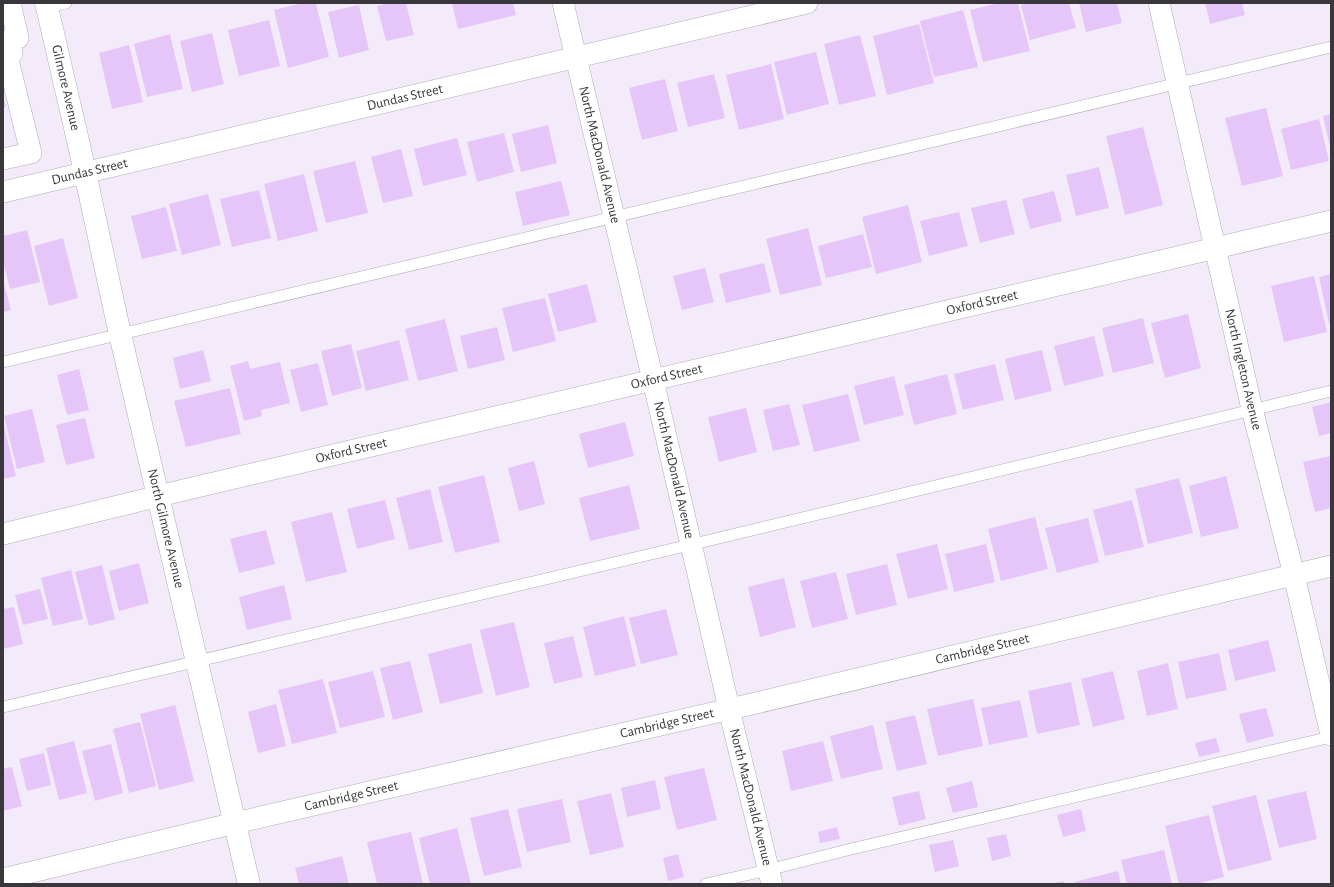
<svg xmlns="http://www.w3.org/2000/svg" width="1334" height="887" viewBox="0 0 1334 887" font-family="'Alegreya Sans',sans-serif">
	<rect width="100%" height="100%" fill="#f3ebf9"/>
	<g fill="#e6c6f9">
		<polygon points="303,3 316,3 329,57 288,68 274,10"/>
		<polygon points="389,3 406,3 414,35 386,41 377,6"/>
		<polygon points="452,3 513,3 516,15 458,29"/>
		<polygon points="999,3 1018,3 1030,51 983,62 970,10"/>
		<polygon points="1031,3 1069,3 1076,28 1030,40 1021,5"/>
		<polygon points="1079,3 1117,3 1122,23 1086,32"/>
		<polygon points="1205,3 1242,3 1245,15 1210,24"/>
		<polygon points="359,5 369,50 339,58 328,12"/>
		<polygon points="963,10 978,67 934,77 920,21"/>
		<polygon points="269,20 280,66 239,76 228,30"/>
		<polygon points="919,24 934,83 887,95 873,36"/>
		<polygon points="212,33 224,84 192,92 180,41"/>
		<polygon points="170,34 183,89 147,97 134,44"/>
		<polygon points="860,35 876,96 839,105 824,44"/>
		<polygon points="129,45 143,102 112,109 99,53"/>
		<polygon points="816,52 829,104 787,115 774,62"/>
		<polygon points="771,64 784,119 739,130 726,75"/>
		<polygon points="714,74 725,118 688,127 677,83"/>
		<polygon points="665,79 678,131 642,140 629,88"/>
		<polygon points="3,97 6,107 3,108"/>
		<polygon points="1266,108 1283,176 1242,186 1225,118"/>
		<polygon points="1331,114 1331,147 1330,147 1323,116"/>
		<polygon points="1319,119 1329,161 1291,170 1281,129"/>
		<polygon points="548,125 557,163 521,172 512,134"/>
		<polygon points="1143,127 1163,205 1125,215 1106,136"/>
		<polygon points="504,133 514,172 477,182 467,142"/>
		<polygon points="457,138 467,175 423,186 414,149"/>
		<polygon points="401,149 413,196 383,203 371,157"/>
		<polygon points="355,161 368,213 326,223 313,171"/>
		<polygon points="1099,167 1109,208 1076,216 1066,175"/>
		<polygon points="304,174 318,231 278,241 264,184"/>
		<polygon points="561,181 570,215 523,226 515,192"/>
		<polygon points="259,190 271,238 232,247 220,199"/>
		<polygon points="1054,191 1062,221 1030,229 1022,199"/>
		<polygon points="208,194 221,245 182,255 169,204"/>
		<polygon points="1006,200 1015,234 980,243 971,208"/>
		<polygon points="908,205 922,262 876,274 862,217"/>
		<polygon points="166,207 177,251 142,259 131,216"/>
		<polygon points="959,212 968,246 929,256 920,221"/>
		<polygon points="808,228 822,285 780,295 766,239"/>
		<polygon points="27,230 40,282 10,289 3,262 3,236"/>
		<polygon points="863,234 872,267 826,278 818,246"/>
		<polygon points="63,238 78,298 49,306 34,246"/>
		<polygon points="764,263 771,292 726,303 719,274"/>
		<polygon points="705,268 714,302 682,310 673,276"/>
		<polygon points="1331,274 1331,323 1329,324 1319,277"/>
		<polygon points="1314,276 1327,332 1284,342 1271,286"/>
		<polygon points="3,280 11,310 3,312"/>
		<polygon points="587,284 597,322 558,332 548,294"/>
		<polygon points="545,298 556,341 513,352 502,308"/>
		<polygon points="1188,314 1201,368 1165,378 1151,323"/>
		<polygon points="1143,318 1154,363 1113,373 1102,328"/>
		<polygon points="445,319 458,371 418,381 405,329"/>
		<polygon points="497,327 505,360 468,369 460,336"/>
		<polygon points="1094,336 1104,376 1064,386 1054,346"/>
		<polygon points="399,340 409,380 366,391 356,351"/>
		<polygon points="351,344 362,388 332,396 321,351"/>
		<polygon points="203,350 211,381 180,389 173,358"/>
		<polygon points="1042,350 1052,391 1015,400 1005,359"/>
		<polygon points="248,361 250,369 280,362 290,403 261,410 262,416 244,421 230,366"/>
		<polygon points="318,363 328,405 301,412 290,370"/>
		<polygon points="995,364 1004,400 963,410 954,374"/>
		<polygon points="79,369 89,410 67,415 57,375"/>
		<polygon points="947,374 957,414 914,425 904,385"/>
		<polygon points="894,376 904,415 864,425 854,386"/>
		<polygon points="230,388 241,434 186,447 174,401"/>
		<polygon points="848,394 860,441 814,452 802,405"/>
		<polygon points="1331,402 1331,433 1319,436 1312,407"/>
		<polygon points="789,404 800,445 773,451 763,410"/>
		<polygon points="746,408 757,452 719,462 708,417"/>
		<polygon points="32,409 45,462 17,469 4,416"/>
		<polygon points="85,418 95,458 66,465 56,425"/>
		<polygon points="625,422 634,456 588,468 579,434"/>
		<polygon points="4,426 16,476 3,479 3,427"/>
		<polygon points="1331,456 1331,508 1315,512 1303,462"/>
		<polygon points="534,461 545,504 519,511 508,468"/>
		<polygon points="484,475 500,542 455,553 438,487"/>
		<polygon points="1226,476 1239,528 1201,537 1189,486"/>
		<polygon points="1179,478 1193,533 1148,544 1135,489"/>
		<polygon points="629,485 640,529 590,541 579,498"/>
		<polygon points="430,489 443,542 409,550 396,498"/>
		<polygon points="385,500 395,539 357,549 347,509"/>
		<polygon points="1132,500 1144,547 1105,556 1093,510"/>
		<polygon points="332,512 347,572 306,582 291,522"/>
		<polygon points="1035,517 1048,569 1001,581 988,529"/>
		<polygon points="1088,518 1099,562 1057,573 1045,528"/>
		<polygon points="266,530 275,564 239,573 230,539"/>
		<polygon points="937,544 948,589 908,599 896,554"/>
		<polygon points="986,544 995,582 954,592 945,554"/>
		<polygon points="139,563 149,603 119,611 109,571"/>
		<polygon points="887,564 897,605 856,615 846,574"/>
		<polygon points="102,565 115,619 89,626 75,572"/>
		<polygon points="71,570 83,619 53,626 41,578"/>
		<polygon points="836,572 848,619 812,628 800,581"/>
		<polygon points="784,578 796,627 760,637 748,587"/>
		<polygon points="284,585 292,619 247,630 239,597"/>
		<polygon points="40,589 48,619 23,625 15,595"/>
		<polygon points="14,607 23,644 3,649 3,609"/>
		<polygon points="666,609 678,655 641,664 629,618"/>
		<polygon points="624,616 636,666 595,676 583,627"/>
		<polygon points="514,622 530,687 496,696 480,630"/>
		<polygon points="573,636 583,677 554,684 544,643"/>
		<polygon points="1268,640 1276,671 1235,681 1228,650"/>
		<polygon points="471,643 483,693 440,704 428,654"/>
		<polygon points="1219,653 1227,690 1186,699 1178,662"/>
		<polygon points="410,661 423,712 393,720 380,668"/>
		<polygon points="1168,663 1178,709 1147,716 1137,671"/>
		<polygon points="373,671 385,717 340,728 328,682"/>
		<polygon points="1113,671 1125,719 1093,727 1081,679"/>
		<polygon points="323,679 337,733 292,744 278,690"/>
		<polygon points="1071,682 1080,725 1037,734 1028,691"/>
		<polygon points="973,699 983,746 938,756 927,709"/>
		<polygon points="1020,700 1028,737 989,745 981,708"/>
		<polygon points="276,704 286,746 258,753 248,712"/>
		<polygon points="175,705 194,781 159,790 140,714"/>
		<polygon points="1266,708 1274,736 1247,743 1239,714"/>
		<polygon points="915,715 927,764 897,771 885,722"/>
		<polygon points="140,722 156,786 129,793 113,729"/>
		<polygon points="873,725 883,769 841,779 830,736"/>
		<polygon points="1216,738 1220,752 1199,757 1195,743"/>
		<polygon points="74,741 87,793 59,800 46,748"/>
		<polygon points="823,741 833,781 791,791 782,751"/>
		<polygon points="111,744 123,793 95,801 82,751"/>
		<polygon points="44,753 51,785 27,791 19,759"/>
		<polygon points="12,767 22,806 3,811 3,769"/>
		<polygon points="704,768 717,820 677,830 664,777"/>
		<polygon points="655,780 661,809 627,817 621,788"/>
		<polygon points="972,781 978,807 953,813 946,788"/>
		<polygon points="919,791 926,819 899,826 892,797"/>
		<polygon points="1306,791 1317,839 1279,848 1267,800"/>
		<polygon points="611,793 624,847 590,855 577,801"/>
		<polygon points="1256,795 1272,860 1228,871 1212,806"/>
		<polygon points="562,799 571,842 527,852 517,809"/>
		<polygon points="508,809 522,867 484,876 470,818"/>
		<polygon points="1081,809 1086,831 1063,837 1057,815"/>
		<polygon points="1209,815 1224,877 1196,884 1179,884 1165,826"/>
		<polygon points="837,827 840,839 820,843 818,832"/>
		<polygon points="457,828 471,884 430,884 419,838"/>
		<polygon points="411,832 423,884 377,884 367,842"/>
		<polygon points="1006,834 1011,856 992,861 987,838"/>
		<polygon points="953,840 959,866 935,872 929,845"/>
		<polygon points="1164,850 1172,884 1127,884 1121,860"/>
		<polygon points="678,854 684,877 668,881 663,858"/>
		<polygon points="342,856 349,884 299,884 295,868"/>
		<polygon points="1118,871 1121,884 1074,884 1074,882"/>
		<polygon points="1064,881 1064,884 1053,884 1053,883"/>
	</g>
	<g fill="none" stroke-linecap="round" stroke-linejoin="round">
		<defs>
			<g id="lane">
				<polyline points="47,7 66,3"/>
				<polyline points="3,362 1331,47"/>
				<polyline points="3,707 719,538 1331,391"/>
				<polyline points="706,884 768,870 851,849 1331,737"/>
			</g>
			<g id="street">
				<path id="s1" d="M563 3 653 380 735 734 772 884"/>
				<path id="s2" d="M1159 3 1252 409 1294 575 1331 735"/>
				<polyline points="3,159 31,153 7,56 12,53 9,40 18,38 10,3"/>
				<path id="s3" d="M3 192 807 3"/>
				<path id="s4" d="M3 534 188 489 1331 221"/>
				<path id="s5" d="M3 879 235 823 756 703 1331 566"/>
			</g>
			<g id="secondary">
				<path id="s6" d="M46 3 79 145 120 334 249 884"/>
			</g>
		</defs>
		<use href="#lane" stroke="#b2abb7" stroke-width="12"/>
		<use href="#street" stroke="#b2abb7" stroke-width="22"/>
		<use href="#secondary" stroke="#b2abb7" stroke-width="23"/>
		<use href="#lane" stroke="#fff" stroke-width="11"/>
		<use href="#street" stroke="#fff" stroke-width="21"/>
		<use href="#secondary" stroke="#fff" stroke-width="22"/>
	</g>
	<g text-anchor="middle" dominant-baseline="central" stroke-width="3.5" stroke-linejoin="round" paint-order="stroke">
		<g font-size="14" fill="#3a373c" stroke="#f3ebf9">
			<text stroke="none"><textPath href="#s6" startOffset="87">Gilmore Avenue</textPath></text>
			<text stroke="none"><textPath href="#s3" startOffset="413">Dundas Street</textPath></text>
			<text stroke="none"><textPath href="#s1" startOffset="156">North MacDonald Avenue</textPath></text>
			<text stroke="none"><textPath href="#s3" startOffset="89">Dundas Street</textPath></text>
			<text stroke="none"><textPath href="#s4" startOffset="1006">Oxford Street</textPath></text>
			<text stroke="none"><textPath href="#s2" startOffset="376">North Ingleton Avenue</textPath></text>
			<text stroke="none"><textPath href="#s4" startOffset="682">Oxford Street</textPath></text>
			<text stroke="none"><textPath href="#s4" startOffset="358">Oxford Street</textPath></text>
			<text stroke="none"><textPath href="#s1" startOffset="480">North MacDonald Avenue</textPath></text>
			<text stroke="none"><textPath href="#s6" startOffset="539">North Gilmore Avenue</textPath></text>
			<text stroke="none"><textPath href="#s5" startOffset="1006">Cambridge Street</textPath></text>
			<text stroke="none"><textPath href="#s5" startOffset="682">Cambridge Street</textPath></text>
			<text stroke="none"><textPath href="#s5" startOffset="358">Cambridge Street</textPath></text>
			<text stroke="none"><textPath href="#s1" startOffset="816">North MacDonald Avenue</textPath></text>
		</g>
	</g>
	<rect width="1334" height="887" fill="none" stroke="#3a373c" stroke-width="8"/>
</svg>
